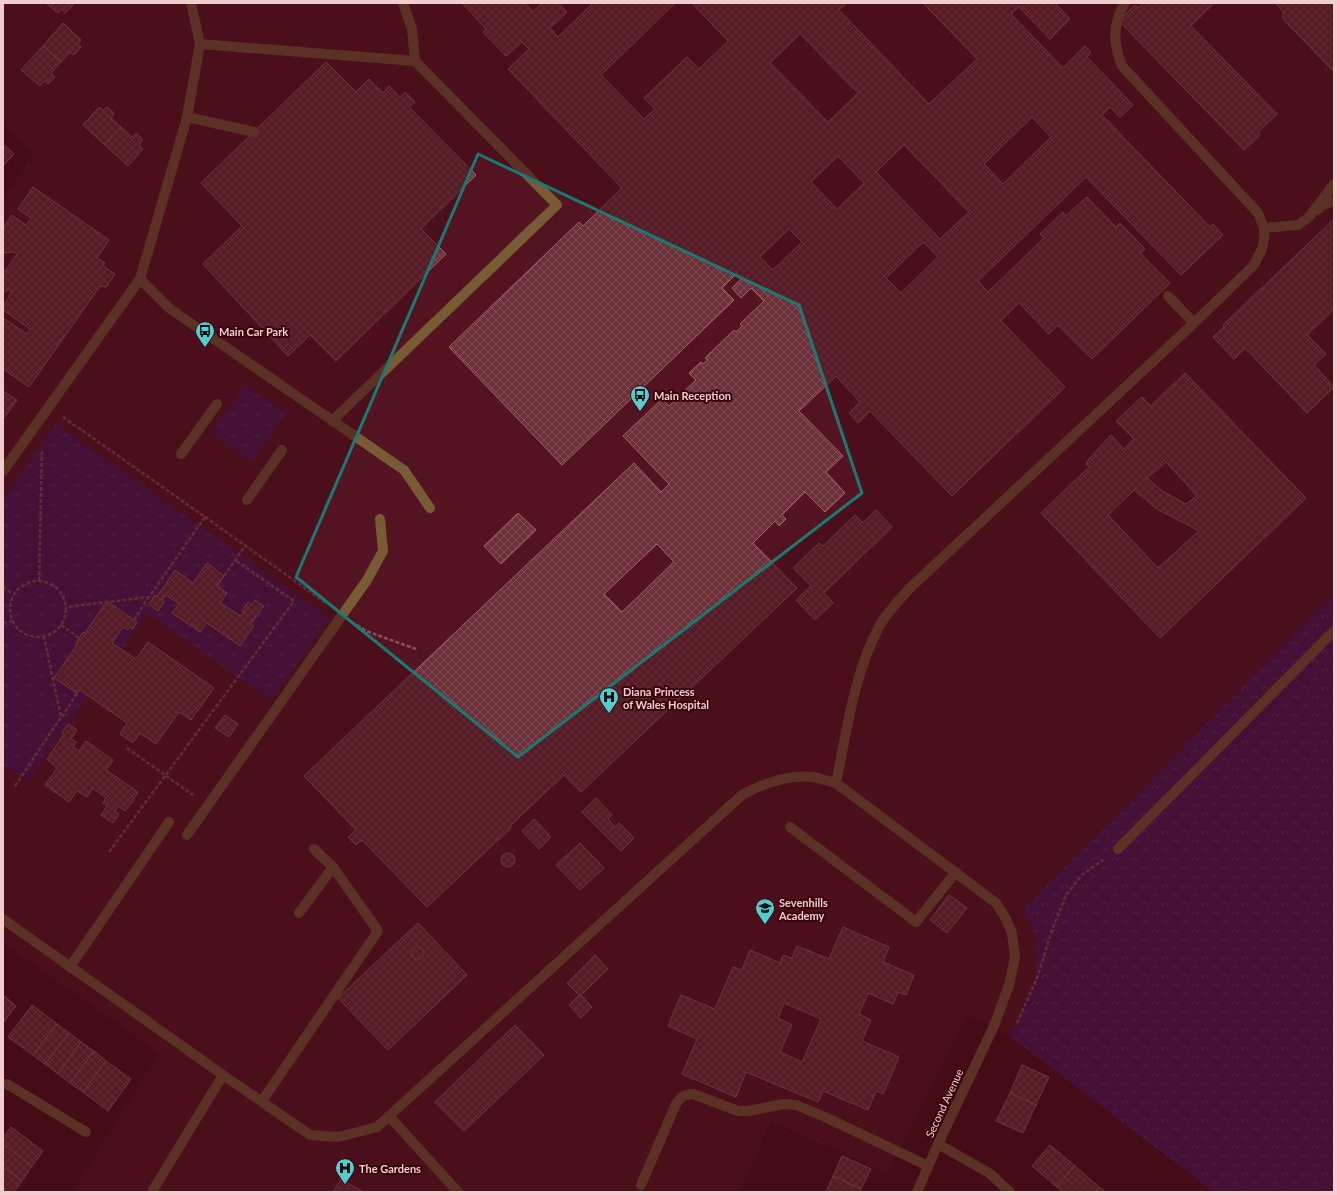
<svg xmlns="http://www.w3.org/2000/svg" width="1337" height="1195" viewBox="0 0 1337 1195" font-family="Lato,sans-serif">
	<defs>
		<pattern id="grass-tufts" width="24" height="20" patternUnits="userSpaceOnUse"><rect width="24" height="20" fill="#451659"/><path d="M3 7l-1-3M5 7V3M7 7l1-3M15 17l-1-3M17 17v-4M19 17l1-3" fill="none" stroke="#603770"/></pattern>
		<pattern id="park-crowns" width="20" height="18" patternUnits="userSpaceOnUse"><rect width="20" height="18" fill="#451659"/><path d="M2 6a3 3 0 1 1 6 0M12 15a3 3 0 1 1 6 0" fill="none" stroke="#603770"/></pattern>
		<pattern id="building-cross-hatch" width="8" height="8" patternUnits="userSpaceOnUse"><rect width="8" height="8" fill="#6b3038"/><path d="M0 0l8 8M0 8l8-8" fill="none" stroke="#814d54"/></pattern>
	</defs>
	<rect width="100%" height="100%" fill="#450d18"/>
	<polygon fill="#531320" points="3,3 1334,3 1334,594 1023,908 1037,939 1035,978 1024,1011 1008,1035 967,1015 887,1173 771,1121 739,1192 72,1192 159,1053 3,943 3,200 34,154 3,123"/>
	<g fill="url(#grass-tufts)">
		<polygon points="245,385 286,413 252,462 211,433"/>
		<polygon points="56,424 330,618 271,700 148,614 27,782 3,765 3,500"/>
	</g>
	<polygon fill="url(#park-crowns)" points="1334,594 1334,1192 1214,1192 1008,1035 1024,1011 1035,978 1037,939 1023,909"/>
	<g fill="url(#building-cross-hatch)" stroke="#a36369" fill-rule="evenodd">
		<polygon points="46,3 70,3 73,5 65,13 61,9 58,13"/>
		<path d="M462 3H525L533 12 542 3H558L567 12 550 28 558 37 593 3H675L601 75 644 119 655 109 644 98 687 57 699 69 728 41 692 3H847L839 10 929 104 977 59 923 3H1055L1070 19 1050 39 1019 7 1011 14 1063 68 1085 46 1091 52 1087 57 1133 105 1120 117 1110 107 1102 115 1210 227 1213 224 1223 235 1181 275 1086 177 978 281 988 292 1044 238 1040 234 1063 212 1066 216 1087 197 1116 227 1120 223 1145 249 1140 253 1170 283 1092 359 1058 325 1049 334 1019 303 1001 321 1065 387 952 496 870 411 858 423 849 413 860 402 836 376 799 411 843 456 826 472 845 493 825 512 805 492 782 515 786 519 779 526 775 521 753 543 797 588 581 792 564 775 510 826 511 828 427 907 362 840 356 845 348 837 356 830 304 776 634 463 661 492 669 484 623 436 662 399 669 406 696 380 689 373 701 362 703 364 708 360 705 358 734 330 736 332 742 326 740 324 764 301 751 288 741 298 732 288 742 278 737 273 722 288 734 300 562 465 449 347 579 222 583 226 622 188 508 69 529 49 522 42 506 56 483 32 486 29ZM800 34 858 93 828 122 770 63ZM1032 117 1051 137 1003 184 984 164ZM904 145 969 212 940 239 876 172ZM838 156 864 183 837 209 811 182ZM789 229 802 242 773 270 760 257ZM923 242 938 257 901 293 886 278ZM657 544 674 562 622 612 604 594Z"/>
		<polygon points="1144,3 1214,3 1191,26 1277,114 1258,132 1260,135 1244,150 1119,21 1135,5 1138,8"/>
		<polygon points="1275,3 1334,3 1334,72 1283,19 1283,11"/>
		<polygon points="63,23 81,40 78,43 81,47 74,55 70,52 61,62 43,46"/>
		<polygon points="43,46 61,62 51,73 55,77 48,84 44,81 40,86 21,70"/>
		<polygon points="326,62 356,92 369,79 383,93 389,86 400,97 405,92 415,102 409,107 476,175 421,229 446,254 336,361 310,335 288,356 203,264 242,226 201,183"/>
		<polygon points="99,107 103,110 107,107 114,113 111,118 121,127 105,145 83,125"/>
		<polygon points="121,127 132,137 136,133 143,140 139,145 143,149 128,166 105,145"/>
		<polygon points="3,144 14,154 3,166"/>
		<polygon points="33,187 109,240 97,258 105,263 103,266 115,274 106,287 100,286 29,387 3,369 3,318 27,334 30,329 3,310 3,306 12,292 8,289 6,292 3,290 3,274 17,254 13,252 3,253 3,228 12,215 26,225 31,218 18,209"/>
		<polygon points="1334,219 1334,309 1307,335 1326,354 1314,365 1334,387 1307,413 1245,348 1234,359 1213,337 1224,327 1223,325"/>
		<path d="M1185 373 1306 498 1160 638 1041 513 1089 467 1086 464 1089 459 1111 435 1124 449 1134 439 1116 421 1142 397 1151 406ZM1166 462 1197 496 1186 504 1162 491 1147 478ZM1134 490 1157 509 1199 531 1158 568 1108 515Z"/>
		<polygon points="3,391 17,400 3,419"/>
		<polygon points="876,510 892,527 824,593 833,603 815,620 796,600 811,586 793,568 819,543 823,546 855,515 863,523"/>
		<polygon points="518,513 536,530 501,564 484,546"/>
		<polygon points="207,563 224,576 217,586 227,593 220,603 241,616 244,612 242,611 248,602 252,605 255,600 264,606 251,624 254,626 240,646 207,623 200,632 172,613 179,604 166,595 162,600 164,602 158,611 149,604 155,595 157,597 175,570 193,583"/>
		<polygon points="107,601 137,622 133,629 130,627 128,630 123,627 112,643 136,659 148,642 214,688 191,720 179,712 156,744 140,733 133,743 120,734 127,723 80,690 77,693 54,678 77,645 76,644 79,638 83,632 85,633"/>
		<polygon points="225,715 238,724 229,737 215,728"/>
		<polygon points="68,724 77,730 71,739 76,742 73,747 79,751 86,741 113,760 106,770 138,792 133,800 134,800 125,811 118,806 115,811 119,814 113,823 101,815 107,806 103,803 106,798 93,788 87,797 77,791 69,802 45,785 57,768 47,759 64,734 62,733"/>
		<polygon points="596,798 612,815 608,819 615,827 619,823 634,838 621,851 582,812"/>
		<polygon points="534,819 551,837 539,849 522,831"/>
		<polygon points="580,843 604,868 580,890 556,865"/>
		<circle cx="508" cy="860" r="7"/>
		<polygon points="949,895 967,908 947,933 930,920"/>
		<polygon points="418,923 467,975 388,1050 338,998"/>
		<path d="M843 927 889 947 883 962 914 975 906 995 898 992 893 1004 868 993 859 1014 871 1020 862 1041 899 1057 883 1094 876 1091 868 1110 823 1091 818 1102 746 1072 736 1097 682 1074 697 1039 668 1026 681 995 715 1009 733 967 742 970 750 950 780 963 783 955 792 958 797 946 829 959ZM784 1003 821 1019 802 1062 780 1052 792 1025 778 1018Z"/>
		<circle cx="418" cy="953" r="6"/>
		<polygon points="595,955 608,969 581,995 592,1007 581,1018 569,1005 579,995 567,983"/>
		<polygon points="3,995 16,1006 3,1023"/>
		<polygon points="32,1005 57,1024 33,1055 8,1037"/>
		<polygon points="57,1024 69,1033 45,1064 33,1055"/>
		<polygon points="515,1025 544,1055 464,1131 435,1102"/>
		<polygon points="69,1033 81,1042 58,1074 45,1064"/>
		<polygon points="81,1042 94,1051 70,1083 58,1074"/>
		<polygon points="94,1051 106,1061 83,1092 70,1083"/>
		<polygon points="106,1061 131,1079 108,1111 83,1092"/>
		<polygon points="1022,1065 1049,1077 1036,1105 1010,1093"/>
		<polygon points="1010,1093 1036,1105 1023,1133 996,1121"/>
		<polygon points="11,1127 43,1151 32,1166 3,1144 3,1138"/>
		<polygon points="3,1144 32,1166 22,1181 3,1167"/>
		<polygon points="1050,1145 1075,1166 1057,1187 1032,1166"/>
		<polygon points="842,1156 871,1169 861,1189 833,1176"/>
		<polygon points="1075,1166 1099,1187 1095,1192 1063,1192 1057,1187"/>
		<polygon points="3,1167 22,1181 14,1192 7,1192 3,1189"/>
		<polygon points="833,1176 861,1189 860,1192 826,1192"/>
		<polygon points="341,1179 363,1192 333,1192"/>
		<polygon points="1099,1187 1106,1192 1095,1192"/>
	</g>
	<g fill="none" stroke-linecap="round" stroke-linejoin="round">
		<g stroke="#84535b" stroke-width="2.5" stroke-dasharray="4 2" stroke-linecap="butt">
			<polyline points="63,417 205,517 149,597 66,607"/>
			<polyline points="205,517 327,604"/>
			<polyline points="224,576 245,546"/>
			<polyline points="39,581 42,449"/>
			<circle cx="38" cy="609" r="28"/>
			<polyline points="3,587 13,594"/>
			<polyline points="134,620 148,598"/>
			<polyline points="3,623 12,621"/>
			<polyline points="61,625 79,638"/>
			<polyline points="357,625 366,631 416,649"/>
			<polyline points="62,717 77,693"/>
			<polyline points="127,748 193,795"/>
			<polyline points="15,786 61,717 44,637"/>
			<polyline points="109,852 294,601 235,560"/>
			<polyline points="1017,1023 1037,978 1052,930 1066,895 1082,875 1103,860"/>
		</g>
		<g stroke="#765b35" stroke-width="10">
			<polyline points="200,44 415,61"/>
			<polyline points="187,117 254,132"/>
			<polyline points="1317,210 1323,205 1334,201"/>
			<polyline points="1264,228 1298,225 1308,218 1334,184"/>
			<polyline points="140,279 169,308 404,470 430,508"/>
			<polyline points="1168,296 1194,323"/>
			<polyline points="332,421 557,205 415,61 412,29 403,3"/>
			<polyline points="181,454 217,404"/>
			<polyline points="3,471 140,279 187,117 200,44 191,3"/>
			<polyline points="247,500 282,450"/>
			<path d="M836 783C847 730 854 673 880 625 888 611 900 599 911 587L1194 323 1254 265 1262 249 1264 240V228L1258 213 1122 66C1113 44 1112 23 1125 3"/>
			<polyline points="790,827 916,922 956,872"/>
			<polyline points="187,835 367,580 383,551 380,519"/>
			<polyline points="1118,849 1334,631"/>
			<polyline points="299,913 333,867"/>
			<path d="M3 919 223 1075 310 1135 338 1137 377 1127 742 795C764 783 788 774 814 777 821 779 828 781 836 783L996 903 1005 917 1012 933 1015 958 1009 985 994 1026 938 1144 917 1192"/>
			<polyline points="70,967 169,822"/>
			<polyline points="7,1084 86,1132"/>
			<polyline points="262,1101 378,931 333,867 314,849"/>
			<polyline points="389,1116 458,1192"/>
			<polyline points="938,1144 989,1173 1010,1192"/>
			<path d="M641 1185 676 1104C681 1097 684 1094 693 1094L738 1111H749L783 1104 796 1105 825 1117 928 1166"/>
			<polyline points="153,1190 223,1075"/>
		</g>
	</g>
	<path d="M0 0H1337V1195H0ZM478 154 799 305 862 493 518 757 296 577Z" fill="#450d18" fill-opacity=".55" fill-rule="evenodd"/>
	<path fill="none" stroke="#1a7a73" stroke-width="3" stroke-linejoin="round" d="M478 154 799 305 862 493 518 757 296 577Z"/>
	<defs>
		<symbol id="bus-pin" viewBox="-11 -11 22 30"><path d="M0 17L-7.5 6A9.5 9.5 0 1 1 7.5 6Z" fill="#53cdcb" stroke="#39020f"/><path d="M-5-6H5V4H4V6H2V4H-2V6H-4V4H-5ZM-3.5-4V0h7V-4ZM-3.5 1.2v1.5H-2V1.2ZM2 1.2v1.5H3.5V1.2Z" fill="#111"/></symbol>
		<symbol id="hospital-pin" viewBox="-11 -11 22 30"><path d="M0 17L-7.5 6A9.5 9.5 0 1 1 7.5 6Z" fill="#53cdcb" stroke="#39020f"/><path d="M-5-5h3v3.5h4V-5h3V5h-3V1.5h-4V5h-3Z" fill="#111"/></symbol>
		<symbol id="school-pin" viewBox="-11 -11 22 30"><path d="M0 17L-7.5 6A9.5 9.5 0 1 1 7.5 6Z" fill="#53cdcb" stroke="#39020f"/><path d="M0-5L7-2L0 1L-7-2ZM-4 1L0 2.5L4 1V4Q0 6-4 4Z" fill="#111"/></symbol>
	</defs>
	<g fill-rule="evenodd">
		<use href="#bus-pin" x="194" y="320" width="22" height="30"/>
		<use href="#bus-pin" x="629" y="384" width="22" height="30"/>
		<use href="#hospital-pin" x="598" y="686" width="22" height="30"/>
		<use href="#school-pin" x="754" y="897" width="22" height="30"/>
		<use href="#hospital-pin" x="334" y="1157" width="22" height="30"/>
	</g>
	<g text-anchor="middle" dominant-baseline="central" stroke-width="4" stroke-linejoin="round" paint-order="stroke">
		<g font-size="11" font-weight="bold" fill="#f2cdcf" stroke="#39020f" text-anchor="start">
			<text x="219" y="331">Main Car Park</text>
			<text x="654" y="395">Main Reception</text>
			<text x="623" y="691">Diana Princess<tspan x="623" dy="13">of Wales Hospital</tspan></text>
			<text x="779" y="902">Sevenhills<tspan x="779" dy="13">Academy</tspan></text>
			<text x="359" y="1168">The Gardens</text>
		</g>
		<g font-size="11" fill="#f2cdcf" stroke="#39020f">
			<text transform="translate(944 1103) rotate(-65)">Second Avenue</text>
		</g>
	</g>
	<rect width="1337" height="1195" fill="none" stroke="#f2cdcf" stroke-width="8"/>
</svg>
